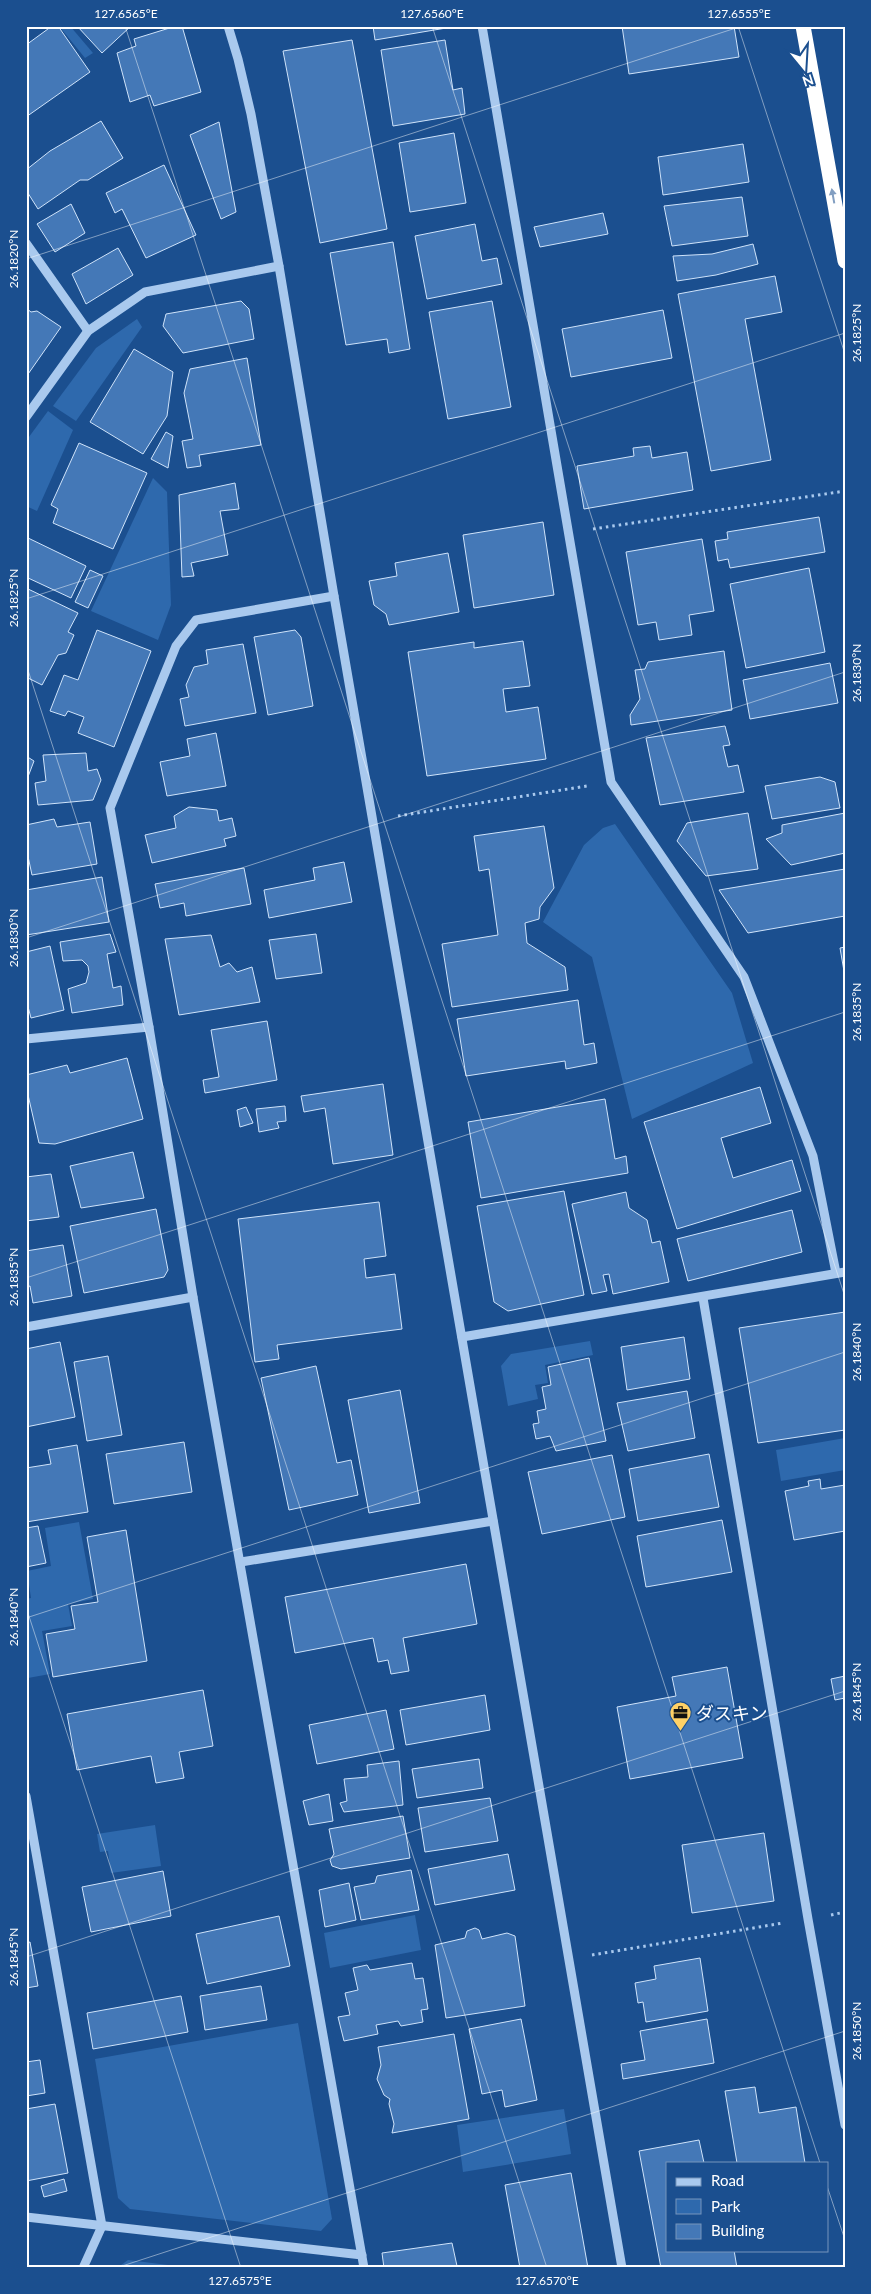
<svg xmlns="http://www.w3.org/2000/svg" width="871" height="2294" viewBox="0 0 871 2294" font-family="Lato,'Noto Sans JP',sans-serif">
	<rect width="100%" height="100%" fill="#1b4f8f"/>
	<g fill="#2e69ad">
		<polygon points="59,26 70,26 93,53 85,58"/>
		<polygon points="137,319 142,327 76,421 53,406 96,348"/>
		<polygon points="48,411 73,430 37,511 26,506 26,441"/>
		<polygon points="153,478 167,492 171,605 158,640 91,611"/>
		<polygon points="615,824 732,993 753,1063 632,1119 592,957 543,922 584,845 603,828"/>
		<polygon points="590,1341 593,1355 545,1365 548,1383 535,1385 538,1399 508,1406 501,1366 511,1354"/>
		<polygon points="845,1438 845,1470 781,1481 776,1450"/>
		<polygon points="79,1522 93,1599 68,1604 72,1626 42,1631 50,1674 28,1678 26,1599 31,1598 27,1571 51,1566 45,1528"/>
		<polygon points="155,1825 161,1866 111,1873 108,1851 100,1852 97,1834"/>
		<polygon points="415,1915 421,1950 330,1968 324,1933"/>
		<polygon points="298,2023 332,2219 321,2231 130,2209 118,2198 95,2059"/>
		<polygon points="564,2109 571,2154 463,2172 457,2125"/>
		<polygon points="128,2260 192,2268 117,2268"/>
	</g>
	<g fill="#4478b7" stroke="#cfe3fa">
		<polygon points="52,26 58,26 90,72 26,117 26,45"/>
		<polygon points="77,26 131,26 102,53"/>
		<polygon points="176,26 182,26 201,92 154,106 150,95 130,102 117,53 136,46 134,39"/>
		<polygon points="373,26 452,26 452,27 375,40"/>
		<polygon points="622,26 734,26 739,57 629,74"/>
		<polygon points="352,40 387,229 320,243 283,51"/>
		<polygon points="445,40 453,90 462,88 465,114 393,126 381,50"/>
		<polygon points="101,121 123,158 88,180 80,180 38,209 26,190 26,170 50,151"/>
		<polygon points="219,122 236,212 221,219 190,135"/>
		<polygon points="454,133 466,203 410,212 399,143"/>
		<polygon points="743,144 749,182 663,195 658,157"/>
		<polygon points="164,165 196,235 146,258 122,209 115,213 106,193"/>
		<polygon points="742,197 748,236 672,246 664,206"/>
		<polygon points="71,204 85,233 55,252 37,224"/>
		<polygon points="603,213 608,234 540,247 534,227"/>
		<polygon points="475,224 482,261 497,258 502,284 427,299 415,236"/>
		<polygon points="393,242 410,349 389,353 387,339 346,345 330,253"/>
		<polygon points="753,244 758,264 716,275 677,281 673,256 712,254"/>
		<polygon points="118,248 133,275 86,304 72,274"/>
		<polygon points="775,276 782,312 745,319 771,460 711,471 678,294"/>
		<polygon points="241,301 249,309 254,339 183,353 163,326 166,314"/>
		<polygon points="492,301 511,407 448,419 429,312"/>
		<polygon points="26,308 31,312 37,311 61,327 26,377"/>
		<polygon points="663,310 672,358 571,377 562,329"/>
		<polygon points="134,349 173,372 167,416 143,454 90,422"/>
		<polygon points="247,358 261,445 199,455 201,466 187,468 182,441 193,439 184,393 190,369"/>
		<polygon points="166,432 173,436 168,468 151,459"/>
		<polygon points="79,443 147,473 113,549 53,523 58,509 51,505"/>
		<polygon points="650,446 652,458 687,452 693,490 584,509 577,466 634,456 633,448"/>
		<polygon points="235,483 239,509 220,511 228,555 191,563 194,576 182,577 179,495"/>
		<polygon points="819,517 825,552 730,568 728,559 718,561 715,541 728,539 727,532"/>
		<polygon points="543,522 554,595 474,608 463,535"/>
		<polygon points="26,537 86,566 71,598 26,577"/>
		<polygon points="702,539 714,611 689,615 692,635 659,640 656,622 638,625 626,552"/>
		<polygon points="448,553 459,612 389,625 386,614 374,605 369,581 397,576 395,563"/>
		<polygon points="809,568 825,652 746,668 730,584"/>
		<polygon points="90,570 103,576 88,608 75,602"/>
		<polygon points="26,588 78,613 68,632 74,635 66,653 58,655 42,685 26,677"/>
		<polygon points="97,630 151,651 114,747 78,733 84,717 68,711 65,716 50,711 64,675 78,680"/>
		<polygon points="295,630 301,637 313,706 268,715 254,637"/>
		<polygon points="523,641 530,686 503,689 506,712 538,707 546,759 427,776 408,652 474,642 474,648"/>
		<polygon points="243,644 256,713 185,726 180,699 189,697 186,685 194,667 208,664 206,650"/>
		<polygon points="724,651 732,710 631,725 630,715 640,699 635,670 645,669 648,662"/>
		<polygon points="830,663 838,703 750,719 743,680"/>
		<polygon points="725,726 730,745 723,746 728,767 738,765 744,792 660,805 646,738"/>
		<polygon points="216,733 226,786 167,796 160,762 190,756 187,739"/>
		<polygon points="86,753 88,771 97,769 101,780 93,800 38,805 35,783 46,781 43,755"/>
		<polygon points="26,756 34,761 26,782"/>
		<polygon points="820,777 835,782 840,808 772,819 765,786"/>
		<polygon points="189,807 217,810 219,821 232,818 236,836 224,839 226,846 152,863 145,835 176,828 174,816"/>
		<polygon points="748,813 758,869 706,876 677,841 687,823"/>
		<polygon points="845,813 845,853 791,865 766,839 782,833 782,825"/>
		<polygon points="54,819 57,827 90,822 97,864 32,875 26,847 26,825"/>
		<polygon points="544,826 554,888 540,907 539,919 525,923 527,943 565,967 568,990 452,1007 442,944 498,935 489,869 479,871 474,836"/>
		<polygon points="344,862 352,902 269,918 264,890 315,880 313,868"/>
		<polygon points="244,868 251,904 186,916 184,903 160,908 155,884"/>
		<polygon points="845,869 845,916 748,933 719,890"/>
		<polygon points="102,877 109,922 26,935 26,913 28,912 26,890"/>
		<polygon points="110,934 116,952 107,954 113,988 121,986 123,1005 72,1013 68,989 86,983 89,972 88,966 82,960 63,961 60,942"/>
		<polygon points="316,934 322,973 276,979 269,940"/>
		<polygon points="211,935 220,967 229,963 237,972 252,967 260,1002 179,1015 165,939"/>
		<polygon points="50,946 64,1010 31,1018 26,999 26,952"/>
		<polygon points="845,947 845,977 840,948"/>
		<polygon points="578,1000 584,1045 594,1043 597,1063 566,1069 565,1061 466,1076 457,1019"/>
		<polygon points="267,1021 277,1080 205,1093 203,1080 219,1077 211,1030"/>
		<polygon points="127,1058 143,1119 55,1144 39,1143 26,1086 26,1075 67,1065 70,1073"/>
		<polygon points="383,1084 393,1155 333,1164 325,1108 304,1112 301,1096"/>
		<polygon points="760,1087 771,1123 721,1138 733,1178 792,1160 801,1191 677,1229 644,1122"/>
		<polygon points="605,1099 615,1159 626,1156 628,1173 481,1198 468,1122"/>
		<polygon points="285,1106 286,1121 277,1122 279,1128 259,1132 256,1109"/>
		<polygon points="246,1107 253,1123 240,1127 237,1110"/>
		<polygon points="133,1152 144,1198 81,1208 70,1166"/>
		<polygon points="51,1174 59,1217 26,1221 26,1177"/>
		<polygon points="564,1191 584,1295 508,1311 494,1302 477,1206"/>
		<polygon points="626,1192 629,1208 647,1220 652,1243 660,1241 669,1282 613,1294 609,1274 603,1275 607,1291 592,1294 572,1204"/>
		<polygon points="379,1202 386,1256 364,1259 366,1278 395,1274 402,1329 277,1345 279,1359 255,1362 238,1219"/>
		<polygon points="156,1209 168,1270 164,1277 84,1293 70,1226"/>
		<polygon points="792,1210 802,1252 688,1281 677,1239"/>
		<polygon points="63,1245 72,1296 33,1303 30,1286 26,1287 26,1251"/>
		<polygon points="845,1312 845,1430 758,1443 739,1328"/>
		<polygon points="684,1337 690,1379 627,1390 621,1347"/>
		<polygon points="60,1342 75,1417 26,1427 26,1349"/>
		<polygon points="108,1356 122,1435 87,1441 74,1362"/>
		<polygon points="589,1358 606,1441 556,1451 550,1436 536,1439 533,1424 539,1423 537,1411 546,1409 542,1387 551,1385 548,1367"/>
		<polygon points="316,1366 337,1463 351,1460 358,1495 289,1510 261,1378"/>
		<polygon points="400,1390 420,1503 369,1513 348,1400"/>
		<polygon points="687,1391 695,1438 628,1451 617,1403"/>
		<polygon points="184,1442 192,1492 114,1504 106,1454"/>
		<polygon points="77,1445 88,1512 26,1522 26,1468 51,1464 48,1450"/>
		<polygon points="709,1454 719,1507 638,1521 629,1469"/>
		<polygon points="612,1455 625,1517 542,1534 528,1472"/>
		<polygon points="820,1479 821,1489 845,1485 845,1531 794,1540 785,1491 809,1486 808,1481"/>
		<polygon points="722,1520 732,1572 646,1587 637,1536"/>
		<polygon points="38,1526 46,1563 26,1567 26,1528"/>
		<polygon points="126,1530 147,1661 53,1677 46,1634 75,1629 71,1606 98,1602 87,1537"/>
		<polygon points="466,1564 477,1624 403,1638 409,1671 391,1674 388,1660 378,1662 373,1638 295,1653 285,1597"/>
		<polygon points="727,1667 743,1758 630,1779 617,1707 676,1696 672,1677"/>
		<polygon points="845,1676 845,1698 835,1700 831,1679"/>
		<polygon points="203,1690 213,1746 179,1752 184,1778 156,1783 151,1756 77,1770 67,1714"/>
		<polygon points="485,1695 490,1730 406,1745 400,1710"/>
		<polygon points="386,1710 394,1749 317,1764 309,1725"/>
		<polygon points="479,1759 483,1788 417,1798 412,1769"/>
		<polygon points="399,1761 403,1805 344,1812 340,1803 347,1801 344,1779 368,1777 367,1765"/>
		<polygon points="329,1794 333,1821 309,1825 303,1801"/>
		<polygon points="490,1798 498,1841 425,1852 418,1808"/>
		<polygon points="403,1816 410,1858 341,1869 332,1866 330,1860 334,1854 329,1829"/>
		<polygon points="764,1833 774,1901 692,1913 682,1845"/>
		<polygon points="508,1854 515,1890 435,1905 428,1869"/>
		<polygon points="411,1870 419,1910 361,1920 354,1887 375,1883 377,1876"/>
		<polygon points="163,1871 171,1916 91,1932 82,1887"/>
		<polygon points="349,1883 356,1920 325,1927 319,1890"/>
		<polygon points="279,1916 290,1966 207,1984 196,1934"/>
		<polygon points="475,1928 479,1930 482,1939 507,1933 515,1936 525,2006 446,2018 435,1945 465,1938 467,1931"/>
		<polygon points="30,1942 38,1986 26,1988 26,1943"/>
		<polygon points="700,1958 708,2011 646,2022 643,2002 638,2003 635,1983 656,1979 654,1966"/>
		<polygon points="412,1963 415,1979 423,1978 428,2009 421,2010 423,2022 401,2026 398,2021 376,2025 378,2034 344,2041 338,2017 350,2015 345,1993 358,1990 353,1968 367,1965 370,1970"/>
		<polygon points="261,1986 267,2020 205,2030 200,1996"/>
		<polygon points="181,1996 188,2032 93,2049 87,2013"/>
		<polygon points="521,2019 537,2100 505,2107 502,2090 482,2094 469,2029"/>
		<polygon points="707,2019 714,2063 623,2079 621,2064 645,2060 640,2031"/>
		<polygon points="454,2034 469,2119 392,2133 394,2124 389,2104 390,2099 384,2095 377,2079 381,2065 378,2047"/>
		<polygon points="40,2060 45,2093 26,2096 26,2062"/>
		<polygon points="755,2087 759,2113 796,2107 805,2163 737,2163 725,2091"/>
		<polygon points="55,2104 68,2173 26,2181 26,2109"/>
		<polygon points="699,2140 704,2163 667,2163 667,2250 734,2250 737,2268 661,2268 639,2151"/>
		<polygon points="571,2173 588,2268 520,2268 505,2185"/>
		<polygon points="64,2179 67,2191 44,2197 41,2186"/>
		<polygon points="452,2243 457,2266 384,2268 382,2253"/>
	</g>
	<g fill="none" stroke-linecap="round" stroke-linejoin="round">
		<g stroke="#a9c9ee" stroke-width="3" stroke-dasharray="2.5 4" stroke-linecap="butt">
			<polyline points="593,529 845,491"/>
			<polyline points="398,816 587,786"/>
			<polyline points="831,1915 845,1912"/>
			<polyline points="592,1955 783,1923"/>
		</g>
		<g stroke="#a9c9ee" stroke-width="9">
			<polyline points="228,26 238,59 251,114 279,266 334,596 622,2268"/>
			<polyline points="482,26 611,782 744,977 813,1156 836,1273"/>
			<polyline points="26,243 88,331"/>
			<polyline points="26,417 88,331 145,292 279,266"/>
			<polyline points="334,596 196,620 176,646 110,808 149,1027 193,1297 364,2268"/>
			<polyline points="26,1039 149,1027"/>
			<polyline points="703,1298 808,1919 845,2125"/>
			<polyline points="26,1327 193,1297"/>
			<polyline points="462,1337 845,1272"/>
			<polyline points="241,1562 493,1521"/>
			<polyline points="26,1796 102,2226 83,2268"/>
			<polyline points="26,2217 362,2255"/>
		</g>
		<polyline stroke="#fff" stroke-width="15" points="803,26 845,261"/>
	</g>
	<defs><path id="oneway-solid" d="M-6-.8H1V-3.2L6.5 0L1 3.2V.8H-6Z" transform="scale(1.25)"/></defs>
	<use fill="#829ec1" href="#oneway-solid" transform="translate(833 196) rotate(-100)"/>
	<path fill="none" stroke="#fff" stroke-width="1" stroke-opacity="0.45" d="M125 26 820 2163M432 26 845 1297M738 26 845 354M26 259 742 26M26 599 845 333M26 664 547 2268M26 938 845 672M26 1278 845 1012M26 1607 241 2268M26 1618 845 1352M26 1957 845 1691M827 2186 845 2240M116 2268 845 2031"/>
	<defs>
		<symbol id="office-pin" viewBox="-11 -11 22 30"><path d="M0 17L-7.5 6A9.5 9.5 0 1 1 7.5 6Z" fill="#ffd166" stroke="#1b4f8f"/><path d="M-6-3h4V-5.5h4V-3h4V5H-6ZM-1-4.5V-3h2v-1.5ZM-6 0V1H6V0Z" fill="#111"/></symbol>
	</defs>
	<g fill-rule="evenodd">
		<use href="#office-pin" x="668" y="1700" width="25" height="34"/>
	</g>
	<g text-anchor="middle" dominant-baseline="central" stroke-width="4" stroke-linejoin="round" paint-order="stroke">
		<g font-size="18" fill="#fff" stroke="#1b4f8f" text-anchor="start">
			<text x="696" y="1713">ダスキン</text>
		</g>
	</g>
	<rect width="871" height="2294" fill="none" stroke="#1b4f8f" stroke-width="55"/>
	<rect x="666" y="2162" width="162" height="90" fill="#1b4f8f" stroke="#7695bc"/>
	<rect x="676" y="2178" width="25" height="8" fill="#a9c9ee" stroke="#7695bc"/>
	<text x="711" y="2186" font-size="15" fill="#ffffff">Road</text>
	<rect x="676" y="2199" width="25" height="15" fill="#2e69ad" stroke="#7695bc"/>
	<text x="711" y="2212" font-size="15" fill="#ffffff">Park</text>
	<rect x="676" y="2224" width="25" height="15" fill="#4478b7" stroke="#7695bc"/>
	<text x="711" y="2236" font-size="15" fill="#ffffff">Building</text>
	<g transform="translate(804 68) rotate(162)" stroke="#1b4f8f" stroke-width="4" paint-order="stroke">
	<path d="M0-4L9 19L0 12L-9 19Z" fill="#ffffff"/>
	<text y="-8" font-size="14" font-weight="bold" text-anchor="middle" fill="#ffffff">N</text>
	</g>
	<rect x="28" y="28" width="816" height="2238" fill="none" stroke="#fff" stroke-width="2"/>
	<g font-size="12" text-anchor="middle" fill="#fff">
		<text x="126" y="18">127.6565°E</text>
		<text x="432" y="18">127.6560°E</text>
		<text x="739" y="18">127.6555°E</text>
		<text transform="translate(14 259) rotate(-90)" y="4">26.1820°N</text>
		<text transform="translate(857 333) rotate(-90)" y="4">26.1825°N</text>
		<text transform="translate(14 598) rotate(-90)" y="4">26.1825°N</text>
		<text transform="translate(857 673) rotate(-90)" y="4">26.1830°N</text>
		<text transform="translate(14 938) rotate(-90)" y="4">26.1830°N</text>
		<text transform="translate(857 1012) rotate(-90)" y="4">26.1835°N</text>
		<text transform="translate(14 1277) rotate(-90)" y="4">26.1835°N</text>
		<text transform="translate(857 1352) rotate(-90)" y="4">26.1840°N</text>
		<text transform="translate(14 1617) rotate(-90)" y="4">26.1840°N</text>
		<text transform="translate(857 1692) rotate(-90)" y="4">26.1845°N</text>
		<text transform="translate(14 1957) rotate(-90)" y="4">26.1845°N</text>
		<text transform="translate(857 2031) rotate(-90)" y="4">26.1850°N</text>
		<text x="240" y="2285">127.6575°E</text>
		<text x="547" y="2285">127.6570°E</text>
	</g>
</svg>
